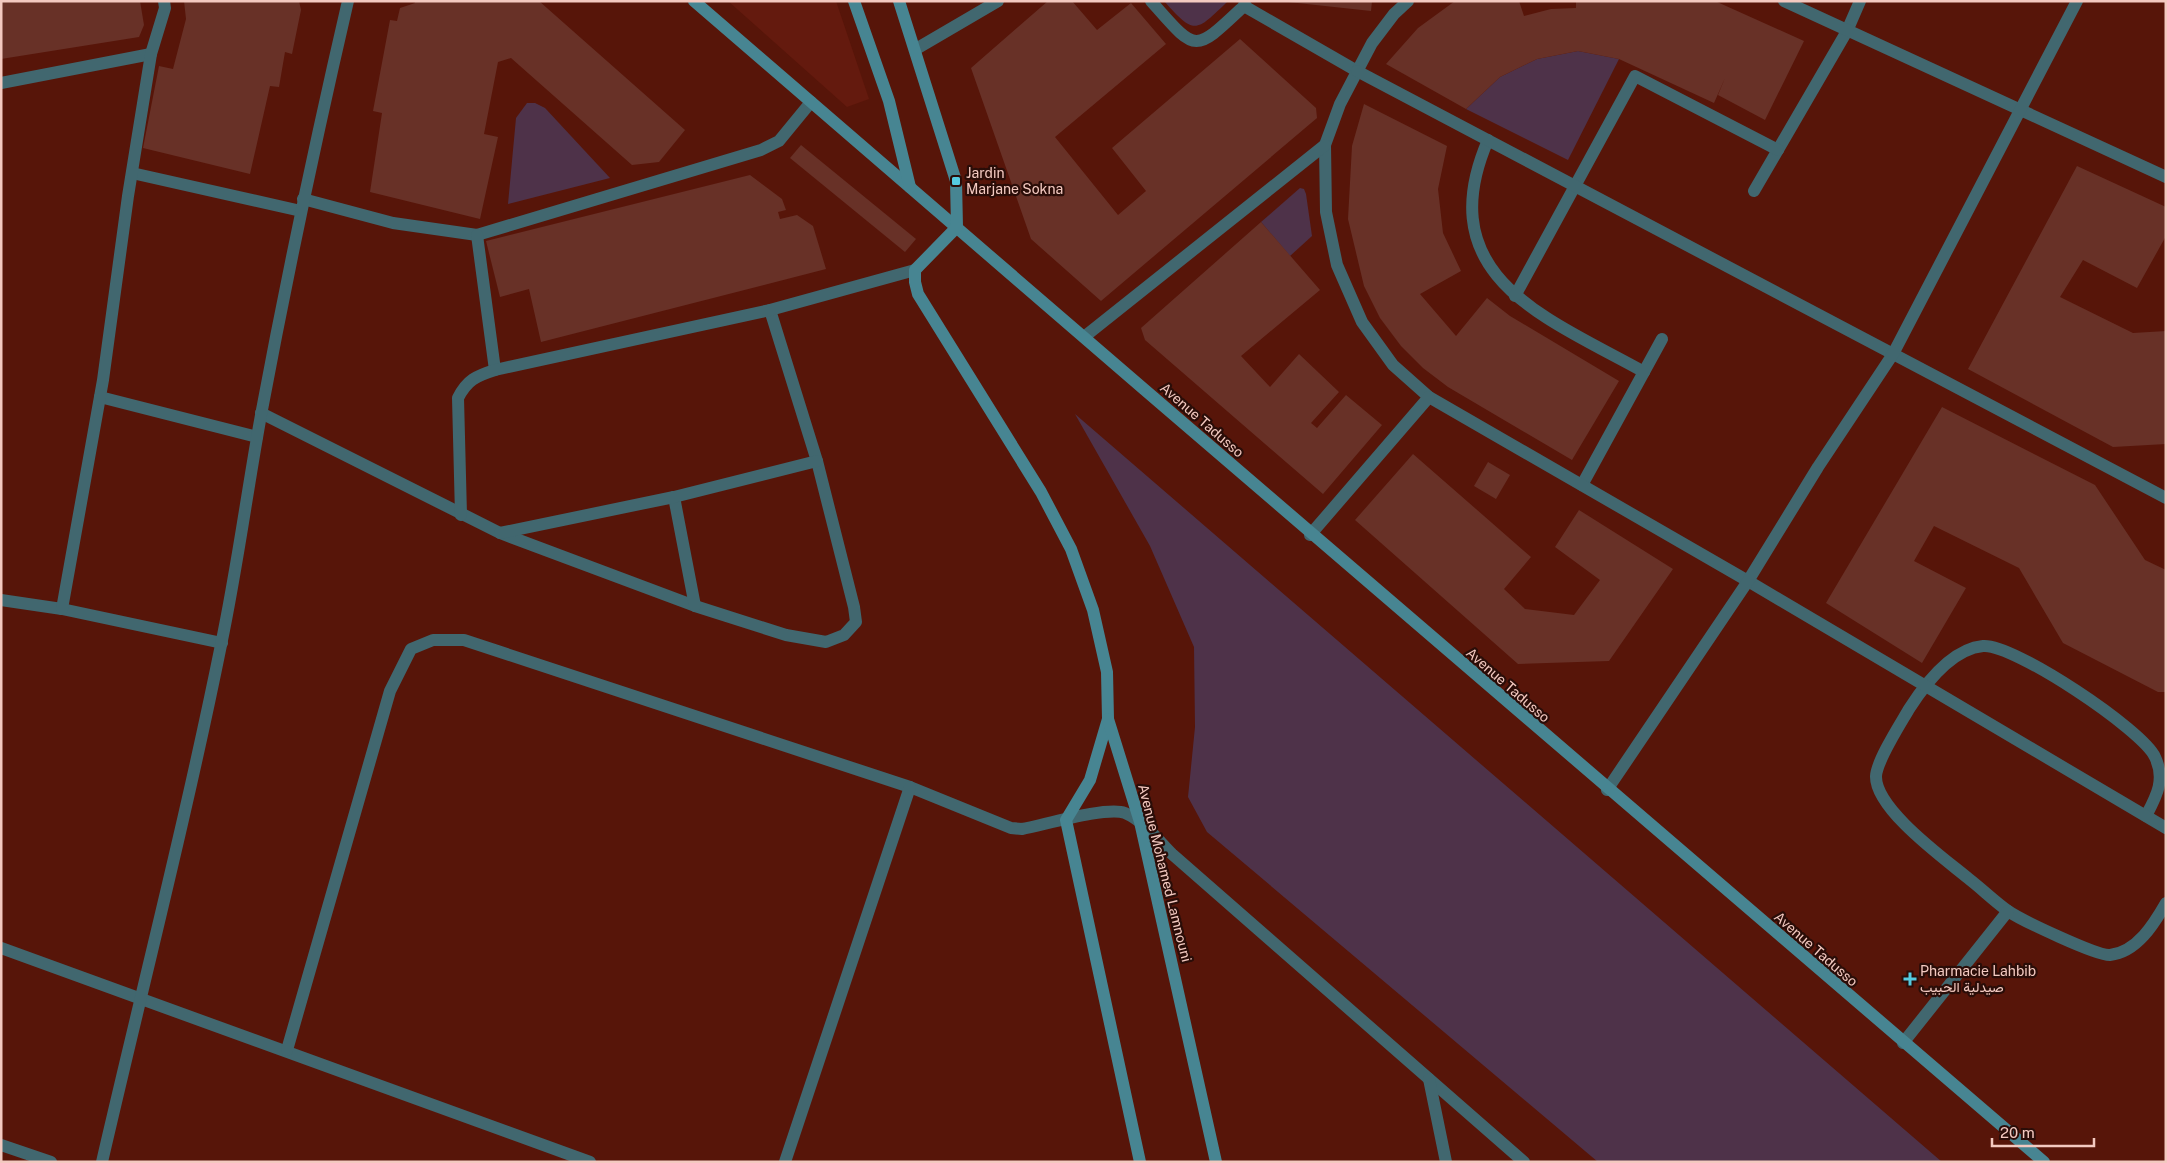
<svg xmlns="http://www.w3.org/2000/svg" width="2167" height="1163" viewBox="0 0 2167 1163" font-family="'Public Sans',Vazirmatn,sans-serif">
	<rect width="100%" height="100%" fill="#571509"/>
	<polygon fill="#641a0e" points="728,1 836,1 869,99 847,107"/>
	<g fill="#4e3249">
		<path d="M1164 1H1228C1196 32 1195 36 1164 1Z"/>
		<polygon points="1578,51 1619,59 1568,160 1466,109 1500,77 1537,59"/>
		<polygon points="527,103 535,103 545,108 610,178 508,204 516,118"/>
		<polygon points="1300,188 1304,189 1306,194 1312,236 1290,256 1261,222"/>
		<polygon points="1075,414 1942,1162 1598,1162 1207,832 1188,797 1195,727 1194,647 1150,546"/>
	</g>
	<g fill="#683127">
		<polygon points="1,1 140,1 144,25 139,37 1,59"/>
		<polygon points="184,1 299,1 301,10 292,54 285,52 279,87 270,86 250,174 143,148 159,66 173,69 186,19"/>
		<polygon points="414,1 539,1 685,130 659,162 632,165 511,58 498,62 484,134 498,137 480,219 370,192 382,113 373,111 390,20 397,21 400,8 415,3"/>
		<polygon points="1048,1 1072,1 1097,30 1131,3 1166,44 1055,137 1118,215 1146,191 1112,148 1240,39 1316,108 1317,118 1101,301 1031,239 971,68"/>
		<polygon points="1279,1 1372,1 1371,11"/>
		<polygon points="1455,1 1519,1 1524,16 1551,9 1576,8 1576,1 1715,1 1804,41 1765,120 1718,95 1725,78 1714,103 1619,59 1578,51 1537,59 1500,77 1466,109 1386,64 1418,28"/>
		<polygon points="1364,104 1447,146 1438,189 1443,233 1461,271 1420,294 1456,336 1487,298 1510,316 1619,381 1572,460 1448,387 1423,368 1401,346 1380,318 1364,286 1348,219 1352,146"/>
		<polygon points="801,145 916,239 905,252 790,158"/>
		<polygon points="2077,166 2166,207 2166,236 2137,288 2083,260 2060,297 2133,333 2166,331 2166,444 2113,447 1968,369"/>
		<polygon points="750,175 782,199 786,210 778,212 780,219 797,215 813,226 826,269 541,342 529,289 500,297 486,241"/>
		<polygon points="1261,222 1320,290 1241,356 1270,387 1299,354 1339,392 1311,423 1317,428 1346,395 1382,425 1323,494 1145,340 1141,328"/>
		<polygon points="1942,407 2095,485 2145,560 2166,570 2166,692 2158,692 2063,643 2019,568 1934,526 1914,561 1966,588 1922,663 1826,603"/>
		<polygon points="1413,454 1531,557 1504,589 1525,609 1574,615 1600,580 1555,547 1579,510 1673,569 1609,661 1518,664 1355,520"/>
		<polygon points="1488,462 1510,475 1496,499 1474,486"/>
	</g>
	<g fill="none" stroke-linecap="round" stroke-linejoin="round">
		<g stroke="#41676f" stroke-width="12">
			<path d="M1151 1C1197 53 1193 54 1244 6L1245 1"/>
			<polyline points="1244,6 1357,71"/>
			<polyline points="916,49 998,1"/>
			<path d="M1488 140C1429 277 1547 318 1644 372"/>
			<polyline points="1754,191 1847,31 1860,1"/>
			<polyline points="1515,296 1635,76 1778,150"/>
			<polyline points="1582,485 1662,339"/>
			<path d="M2146 816C2156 797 2166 780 2155 757 2143 730 2013 643 1983 646 1951 649 1925 684 1909 709 1901 723 1877 760 1876 776 1875 809 1945 859 1969 879 1982 889 1994 901 2008 911 2021 920 2097 956 2110 955 2137 952 2154 924 2166 903"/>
			<polyline points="1903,1043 2008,911"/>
		</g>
		<g stroke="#41676f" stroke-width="12">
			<polyline points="1408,1 1394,14 1372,43 1340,104 1325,145 1326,212 1337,265 1362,322 1393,365 1429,397 1748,581 2166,828"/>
			<polyline points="1784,1 2166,177"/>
			<polyline points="1357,71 2166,498"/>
			<polyline points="1,83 151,54"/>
			<polyline points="132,173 301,211"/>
			<polyline points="303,199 393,223 477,235 761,150 779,141 811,102"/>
			<polyline points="477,235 495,370"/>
			<polyline points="1084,337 1325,145"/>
			<polyline points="100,397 257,437"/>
			<polyline points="261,413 500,533 695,606 786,635 826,642 844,635 856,622 854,607 817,461 770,310"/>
			<polyline points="674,497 695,606"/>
			<path d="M461 515 458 398C467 380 476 376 495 370L770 310 915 270"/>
			<polyline points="500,533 674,497 817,461"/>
			<polyline points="1310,535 1429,397"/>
			<polyline points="1,600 62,609 222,643"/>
			<polyline points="62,609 103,380 128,196 151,54 165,8 164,1"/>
			<polyline points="1607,790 1748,581 1818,467 1893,354 2077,1"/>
			<polyline points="1,948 590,1162"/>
			<path d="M287 1050 390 691 411 649 433 640H464L910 787 1011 828 1022 829C1044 825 1107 806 1125 813 1144 821 1159 841 1172 854L1524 1162"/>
			<polyline points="1429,1079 1446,1162"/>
			<polyline points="1,1145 51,1162"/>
			<path d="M102 1162C142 989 186 818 221 645 237 569 247 492 261 415 287 276 316 139 348 1"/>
			<polyline points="785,1162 910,787"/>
		</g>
		<g stroke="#478592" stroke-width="12">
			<path d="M694 1C1144 388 1591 778 2044 1162"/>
			<polyline points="854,1 889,101 910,187"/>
			<polyline points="899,1 956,181 957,227 915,270 915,282 918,294 1041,492 1071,549 1093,610 1107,672 1108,719 1090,780 1066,820 1140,1162"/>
			<polyline points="1108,719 1140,822 1216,1162"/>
		</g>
	</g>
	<g fill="#55cae0" stroke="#2a0d08" stroke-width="2">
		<rect x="951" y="176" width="10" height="10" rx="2.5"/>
		<path d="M1907.5 971.5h5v5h5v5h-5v5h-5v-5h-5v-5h5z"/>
	</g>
	<g text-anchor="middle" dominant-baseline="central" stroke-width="4.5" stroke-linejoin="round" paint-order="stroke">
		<g font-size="14" fill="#f3c9c0" stroke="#2a0d08" text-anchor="start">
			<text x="966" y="173">Jardin<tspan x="966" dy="16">Marjane Sokna</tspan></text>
			<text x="1920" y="971">Pharmacie Lahbib<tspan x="1920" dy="16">صيدلية الحبيب</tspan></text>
		</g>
		<g font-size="14" fill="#f3c9c0" stroke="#2a0d08">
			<text transform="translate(1202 420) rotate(41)">Avenue Tadusso</text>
			<text transform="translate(1508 685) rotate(41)">Avenue Tadusso</text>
			<text transform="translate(1165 873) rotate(76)">Avenue Mohamed Lamnouni</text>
			<text transform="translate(1816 949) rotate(41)">Avenue Tadusso</text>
		</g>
	</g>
	<rect width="2167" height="1163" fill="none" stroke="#f3c9c0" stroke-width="5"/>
	<path d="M1992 1138v8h102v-8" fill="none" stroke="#f3c9c0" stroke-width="2.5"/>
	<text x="2000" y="1138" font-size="15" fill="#f3c9c0" stroke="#2a0d08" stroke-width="4" paint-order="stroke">20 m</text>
</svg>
